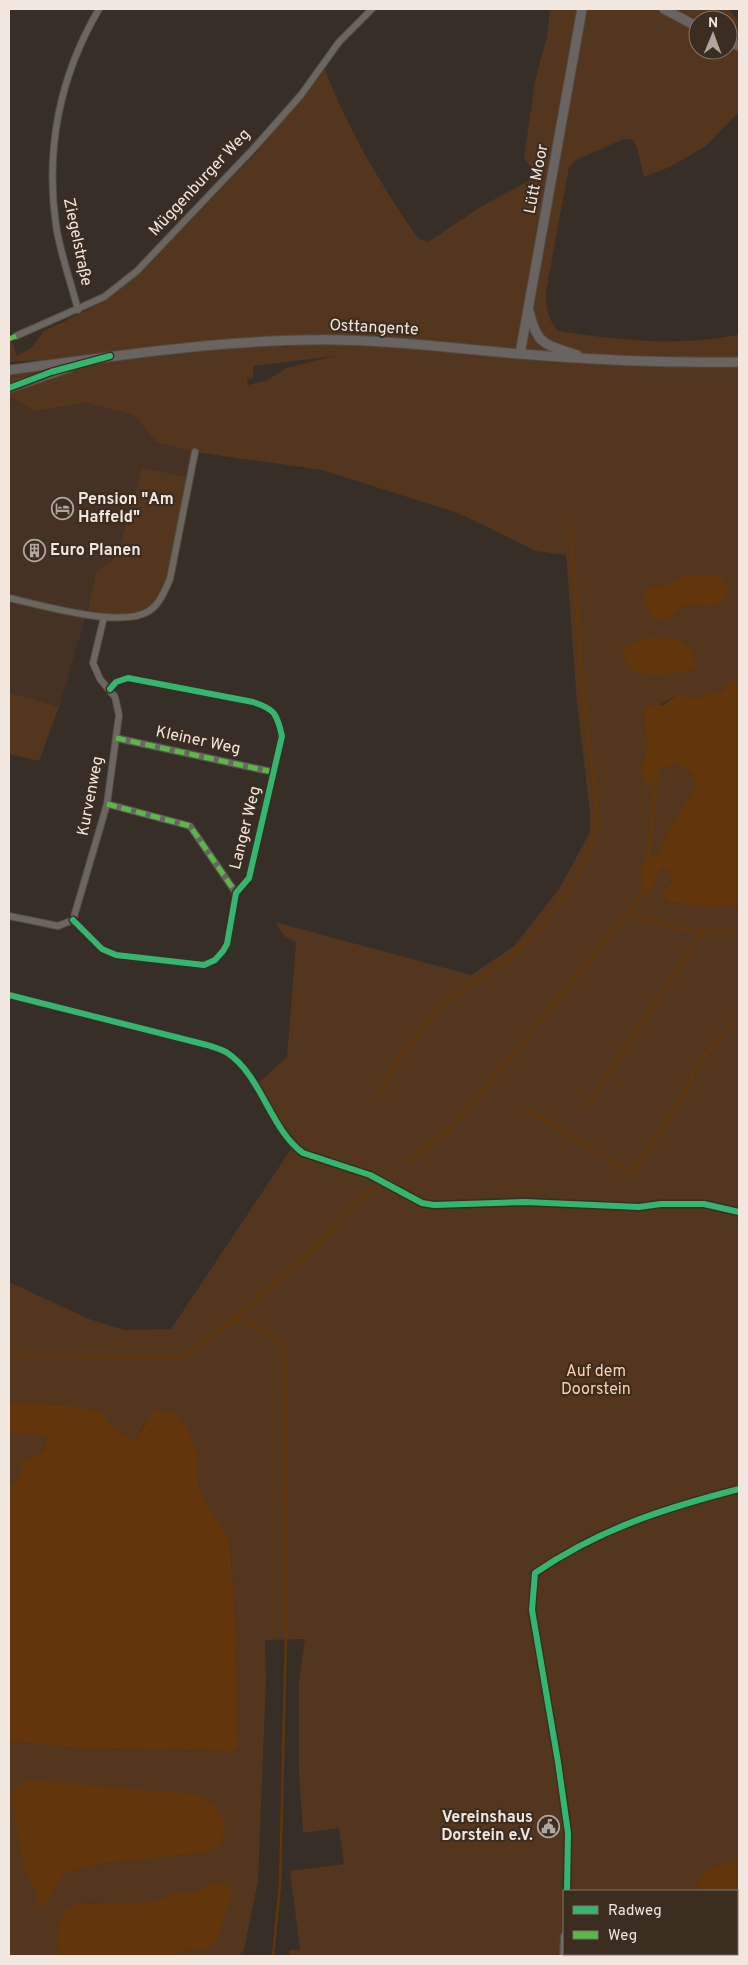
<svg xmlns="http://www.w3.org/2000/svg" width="748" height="1965" viewBox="0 0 748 1965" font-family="Overpass,sans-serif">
	<rect width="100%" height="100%" fill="#362e27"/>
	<polygon fill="#463224" points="10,397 34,411 88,403 135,416 156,442 195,452 190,478 142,467 117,556 96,572 85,619 59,707 9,692"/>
	<g fill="#53361d" fill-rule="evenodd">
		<path d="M550 9H729L739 22V112L706 146 670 167 644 177 637 147 632 139H624L576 160 569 167 546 291C546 307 547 318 558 331 618 340 676 347 737 335L739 332V681H728L723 691 696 698 678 695 644 713 647 751 641 768 652 789 658 767 677 764 693 773 696 787 668 830 660 853 648 857 641 892 643 894 652 890 660 868 670 872 672 885 668 903 722 907 739 904V1860L709 1868 696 1885 701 1891H564V1954H731L729 1956H290L289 1950H300L290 1871 344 1864 339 1828 303 1833 299 1770V1681L305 1639 265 1640 266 1679 258 1881 244 1950 238 1956H170L193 1949H208L226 1884H215L185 1894H170L154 1902 77 1904 58 1945 60 1956H9V1741L83 1749 233 1751 238 1746 236 1634 230 1541 202 1496 198 1482V1454L145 1423 136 1439 124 1437 65 1405 9 1403V1282L89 1319 124 1330 171 1329 293 1146 255 1086 287 1057 296 943 284 936 275 922 471 975 514 946 559 889 590 832V812L577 704 566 555 536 551 458 513 322 470 195 452 156 442 135 416 88 403 34 411 9 396V370L54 364 56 359 9 362V342L12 341 17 356 31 348 44 331 106 301 140 273 258 151 325 69C346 127 383 188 418 238L428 242 482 206 530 180 531 167 524 158 535 81 547 37ZM698 20H728V50H698ZM335 356 286 368 268 380 248 385 247 379 253 378V366ZM681 576H720L707 606 683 605 671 617 645 590 667 585ZM12 1798 201 1853 86 1866 63 1875 45 1906 24 1868Z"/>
		<polygon points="142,467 190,478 170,579 149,611 131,617 87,613 96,572 117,556"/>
		<polygon points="9,692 59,707 39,761 9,754"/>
		<path d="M9 1433H39L47 1438C44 1458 26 1476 9 1487Z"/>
	</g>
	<g fill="#62360a">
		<polygon points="681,576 720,576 728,585 726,600 707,606 683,605 671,617 653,619 647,606 645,589 667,585"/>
		<path d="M651 637 680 640 693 650 695 669C676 673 640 682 627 663 625 659 624 652 622 648Z"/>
		<polygon points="728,681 739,681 739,904 722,907 668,903 663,893 672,884 670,872 661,868 652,890 643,895 641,892 642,866 648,857 660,853 668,830 696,787 693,773 677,764 658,768 652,790 643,776 641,768 647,751 644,713 647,706 663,705 678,695 696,698 723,691"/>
		<path d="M9 1403 65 1405 102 1413C110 1428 118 1436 136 1439L154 1410 173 1413 186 1427 198 1454V1482L202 1496 230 1541 236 1634 238 1746 233 1751 83 1749 9 1741V1487L19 1480 23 1460C40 1458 44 1455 47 1438L39 1433H9Z"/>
		<path d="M27 1780 199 1795 213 1806 225 1823C222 1845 222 1847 201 1853L86 1866 63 1875 45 1906 40 1908 36 1891 24 1868 13 1809 12 1798 16 1789Z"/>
		<polygon points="739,1860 739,1938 737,1935 737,1891 701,1891 696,1885 709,1868"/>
		<polygon points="215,1884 226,1884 232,1891 217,1941 208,1949 193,1949 170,1956 60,1956 58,1945 59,1923 66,1910 77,1904 154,1902 170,1894 185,1894"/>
	</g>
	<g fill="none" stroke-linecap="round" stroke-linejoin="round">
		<g stroke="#62360a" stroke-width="2.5">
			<polyline points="648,858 658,767"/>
			<path d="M630 913C662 925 704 938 739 931"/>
			<polyline points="381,1093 396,1061 444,1002 509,959 540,928 572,886 590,849 598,819 583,692 570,524"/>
			<polyline points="527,1109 630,1173 646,1153 686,1091 695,1068 739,1015"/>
			<polyline points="584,1111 703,931"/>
			<polyline points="408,1161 449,1129 481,1093 644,893"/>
			<path d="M232 1321C257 1322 267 1331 285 1347L286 1633 280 1885 273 1956"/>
			<polyline points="9,1356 183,1358 232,1321 312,1250 372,1188"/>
		</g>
		<defs>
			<g id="street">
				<path d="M78 310C71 282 60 253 56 225 45 149 60 75 99 9"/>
				<polyline points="16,336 104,297 137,271 255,147 301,95 339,42 372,9"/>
				<path d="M9 598C41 605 122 629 149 611 160 604 165 590 170 579L195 452"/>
				<polyline points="116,738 273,772"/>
				<polyline points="107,804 190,826 236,893"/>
				<polyline points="9,916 58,926 73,920 107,804 119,715 115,697 100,679 93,663 104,617"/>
				<path d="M73 920 102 949 116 955 204 965 215 960 223 951 227 944 236 893 249 878 282 736C277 714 275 709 253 702L128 678 116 682 110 689"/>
				<path d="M9 995 207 1045C213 1047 220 1049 226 1052 262 1075 269 1128 303 1153L370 1175 422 1203 434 1205 525 1202 639 1207 661 1204H704L739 1212"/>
				<path d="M567 1891 568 1833 558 1762 532 1610 535 1573C599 1529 665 1508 739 1489"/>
				<polyline points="563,1956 564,1936"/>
			</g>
			<g id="secondary">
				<polyline points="664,9 698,27"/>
				<polyline points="728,41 739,46"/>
				<path d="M529 311C537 346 545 344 577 355"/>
				<polyline points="520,354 582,9"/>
				<path d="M9 370C119 356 228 338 339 340 400 341 460 349 520 354 593 360 666 363 739 362"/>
				<polyline points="9,388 70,367"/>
			</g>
		</defs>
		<use href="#street" stroke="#534d46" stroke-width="8"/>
		<use href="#secondary" stroke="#534d46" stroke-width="11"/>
		<use href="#street" stroke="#6c6661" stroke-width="6"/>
		<use href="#secondary" stroke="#696462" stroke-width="9"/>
		<g stroke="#58b947" stroke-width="5" stroke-dasharray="10 5" stroke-linecap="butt">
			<polyline points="9,339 16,336"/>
			<polyline points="116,738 273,772 272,776"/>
			<polyline points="107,804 190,826 236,893"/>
		</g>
		<defs>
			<g id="cycleway">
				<polyline points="9,388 51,372 110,356"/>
				<path d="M73 920 102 949 116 955 204 965 215 960 223 951 227 944 236 893 249 878 282 736C277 714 275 709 253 702L128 678 116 682 110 689"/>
				<path d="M9 995 207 1045C213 1047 220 1049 226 1052 262 1075 269 1128 303 1153L370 1175 422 1203 434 1205 525 1202 639 1207 661 1204H704L739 1212"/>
				<path d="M567 1891 568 1833 558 1762 532 1610 535 1573C599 1529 665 1508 739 1489"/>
			</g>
		</defs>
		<use href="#cycleway" stroke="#3c2d21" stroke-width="9"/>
		<use href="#cycleway" stroke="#33b770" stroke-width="6"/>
	</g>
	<defs>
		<symbol id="hotel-ring" viewBox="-11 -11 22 22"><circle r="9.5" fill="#3c2d21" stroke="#b0a69f" stroke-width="1.5"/><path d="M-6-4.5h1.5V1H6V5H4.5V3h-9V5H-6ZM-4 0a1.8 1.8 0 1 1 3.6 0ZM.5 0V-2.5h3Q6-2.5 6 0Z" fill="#b0a69f"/></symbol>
		<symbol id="building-ring" viewBox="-11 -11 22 22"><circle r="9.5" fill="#3c2d21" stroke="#b0a69f" stroke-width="1.5"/><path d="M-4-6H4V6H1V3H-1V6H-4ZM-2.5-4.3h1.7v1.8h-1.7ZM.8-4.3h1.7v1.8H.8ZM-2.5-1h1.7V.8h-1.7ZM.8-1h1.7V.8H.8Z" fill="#b0a69f"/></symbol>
		<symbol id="civic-ring" viewBox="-11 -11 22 22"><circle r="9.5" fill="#3c2d21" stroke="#b0a69f" stroke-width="1.5"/><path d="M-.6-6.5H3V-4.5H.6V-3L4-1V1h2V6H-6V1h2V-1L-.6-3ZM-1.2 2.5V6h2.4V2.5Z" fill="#b0a69f"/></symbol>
	</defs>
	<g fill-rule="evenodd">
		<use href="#hotel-ring" x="50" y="496" width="25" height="25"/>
		<use href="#building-ring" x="22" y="538" width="25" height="25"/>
		<use href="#civic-ring" x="536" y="1814" width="25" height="25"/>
	</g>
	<g text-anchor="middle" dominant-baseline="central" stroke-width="4.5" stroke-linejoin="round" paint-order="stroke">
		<g font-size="16" fill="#f1e7df" stroke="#3c2d21">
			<text transform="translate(537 179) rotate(-79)">Lütt Moor</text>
			<text transform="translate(200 183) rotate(-47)">Müggenburger Weg</text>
			<text transform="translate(77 242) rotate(78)">Ziegelstraße</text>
			<text transform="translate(374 328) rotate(3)">Osttangente</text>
			<text transform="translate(198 741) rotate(12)">Kleiner Weg</text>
			<text transform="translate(91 796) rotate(-79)">Kurvenweg</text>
			<text transform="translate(246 828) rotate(-76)">Langer Weg</text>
		</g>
		<g font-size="16" font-weight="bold" fill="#f1e7df" stroke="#3c2d21" text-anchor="start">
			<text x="78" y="500">Pension "Am<tspan x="78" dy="18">Haffeld"</tspan></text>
			<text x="50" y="551">Euro Planen</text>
			<text x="533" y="1818" text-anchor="end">Vereinshaus<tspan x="533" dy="18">Dorstein e.V.</tspan></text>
		</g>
		<g font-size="16" fill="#fecfac" stroke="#3c2d21">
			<text x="596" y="1372">Auf dem<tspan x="596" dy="18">Doorstein</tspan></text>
		</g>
	</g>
	<rect width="748" height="1965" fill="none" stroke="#f1e7df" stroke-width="20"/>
	<rect x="563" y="1890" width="175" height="65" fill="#3c2d21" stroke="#84776d"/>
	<rect x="573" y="1906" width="25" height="8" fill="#33b770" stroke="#84776d"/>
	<text x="608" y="1915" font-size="15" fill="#f1e7df">Radweg</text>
	<rect x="573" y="1931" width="25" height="8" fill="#58b947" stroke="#84776d"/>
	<text x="608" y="1940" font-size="15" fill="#f1e7df">Weg</text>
	<g transform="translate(713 35) rotate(1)"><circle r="24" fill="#3c2d21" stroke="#84776d"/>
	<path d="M0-4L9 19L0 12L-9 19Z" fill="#b0a69f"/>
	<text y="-8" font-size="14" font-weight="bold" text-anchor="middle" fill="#f1e7df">N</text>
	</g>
</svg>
